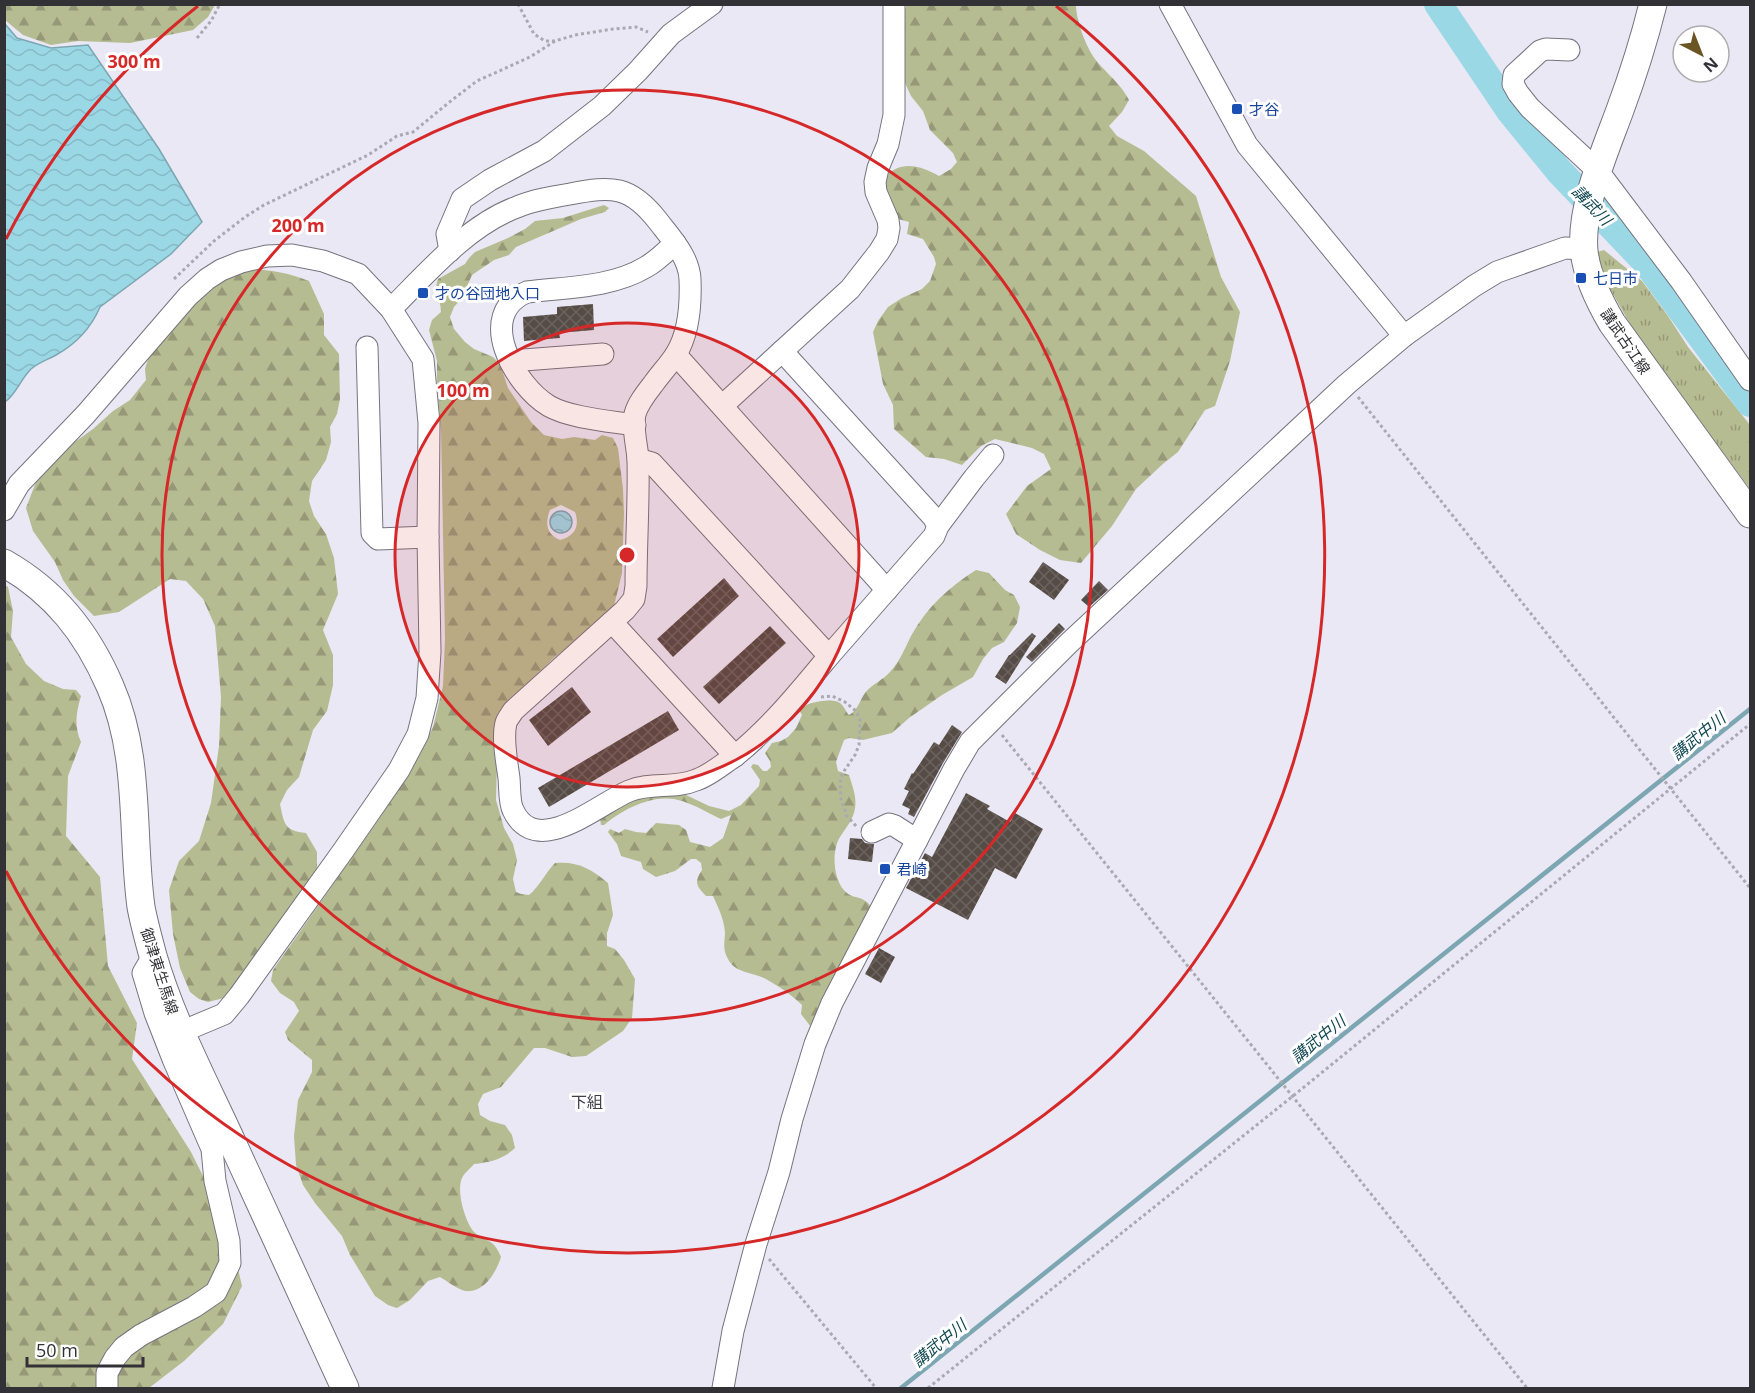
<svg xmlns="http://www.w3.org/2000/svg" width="1755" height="1393" viewBox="0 0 1755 1393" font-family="'Open Sans','Noto Sans JP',sans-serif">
	<defs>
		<pattern id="forest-firs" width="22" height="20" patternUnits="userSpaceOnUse" patternTransform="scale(1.5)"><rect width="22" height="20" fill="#b6bc91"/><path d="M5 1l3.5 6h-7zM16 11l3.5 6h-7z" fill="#959977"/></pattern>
		<pattern id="park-tufts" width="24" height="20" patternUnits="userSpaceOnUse" patternTransform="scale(1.5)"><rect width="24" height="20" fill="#b6bc91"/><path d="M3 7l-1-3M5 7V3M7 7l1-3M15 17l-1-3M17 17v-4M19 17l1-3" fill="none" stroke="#959977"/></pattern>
		<pattern id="water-waves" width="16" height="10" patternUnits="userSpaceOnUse" patternTransform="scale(1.5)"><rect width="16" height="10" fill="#9bd8e6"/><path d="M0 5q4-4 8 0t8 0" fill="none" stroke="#86bac6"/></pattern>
		<pattern id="building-cross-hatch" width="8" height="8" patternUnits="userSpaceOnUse" patternTransform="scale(1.5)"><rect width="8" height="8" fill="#564c46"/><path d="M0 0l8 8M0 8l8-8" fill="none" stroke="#6c635f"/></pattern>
	</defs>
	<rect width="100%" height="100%" fill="#e9e8f4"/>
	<g fill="url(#forest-firs)" fill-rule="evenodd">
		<polygon points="5,4 215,4 215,5 208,17 193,30 130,43 78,41 51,45 23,35 5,20"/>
		<path d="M907 5H1076C1076 20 1086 47 1095 59 1106 73 1121 84 1129 100L1122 112 1109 126 1117 136 1144 151 1196 196 1221 277 1240 312 1230 361 1215 406 1205 410 1178 452 1164 463 1136 489 1112 526 1081 563 1060 560 1040 550 1016 534 1006 514 1027 486 1051 469 1044 454 1032 448 995 439 981 446 962 465 944 459 926 457 894 429 893 405 883 384 873 332 878 321 888 307 902 298 922 289 930 281 936 264 934 257 923 239 907 234 909 222 891 217 884 178C900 160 919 165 939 176L951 169 957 162 953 153 930 130 923 111 911 96 905 83 903 63 905 40 903 13Z"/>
		<path d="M604 205 609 208 605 212 581 219 516 247 509 255 494 260 472 275 462 298 454 307 450 317 454 329 465 342 474 349 493 357 500 364 508 388 531 422 544 435 562 439 574 437 595 440 602 435 613 438 618 448 623 489 624 513 622 573 614 606 576 642 556 656 534 677 503 712 497 764 496 800 504 828 513 844 517 860 513 879 516 892 521 894 529 895C540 886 545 873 555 863 578 861 591 869 608 883L613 915 607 933V946L615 949 624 960 635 979 632 1018 623 1031 586 1056 572 1057 545 1048H534L501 1087 483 1094 478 1104 480 1115 490 1121 505 1125 512 1135 515 1148C503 1159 491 1162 474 1164 471 1168 464 1173 462 1178 456 1191 465 1222 474 1232 486 1243 493 1237 501 1257 496 1272 485 1293 465 1291 457 1289 447 1281 440 1277L428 1281 410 1300 397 1308 388 1305 375 1296 350 1255 342 1236 315 1203 303 1185 296 1165 294 1136 298 1100 312 1072V1060L288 1040 285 1032 299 1011 294 1002 280 993 271 981 273 970 379 819 417 760 433 727 443 686 445 639 441 430 437 385V361L429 330 432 320 441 312C441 296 432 298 438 279L465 264 469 258 475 252 508 238 525 229 535 221 563 218ZM561 505 575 512C580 526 575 536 560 540 546 534 545 523 550 510Z"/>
		<path d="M248 269C270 270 289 273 309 281L324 314V335L339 354 340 399 337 414 330 427 331 442 326 460 312 481 309 501 314 516 326 534 334 558 338 594 323 630 333 655V685L327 711 313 730 299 777 287 790 280 804C284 823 284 831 306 833L317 852V873L237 985 224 998 208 1002 199 999 190 992 180 968 173 934 169 890 179 861 199 841 211 803 219 746 221 697 215 626 203 599 186 581 170 579 119 612 94 616 74 596 63 580 55 562 33 531 26 508 36 482 54 457 93 429 113 411 130 400 146 380 145 369 148 359 184 311 216 283Z"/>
		<path d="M976 570 989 573 1005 590 1014 595 1020 607 1017 623 1004 642 992 648 983 659 973 677 942 695 909 718 892 733 863 740 849 738 844 740 836 762 838 771 849 775C852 785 857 797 855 808 854 818 846 828 840 837 831 851 833 882 847 893 856 900 860 894 871 906L811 1027 801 1014 802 1005C791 994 777 985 764 978 751 972 735 973 728 959 722 948 725 942 725 932 724 919 718 907 713 896H706C696 886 694 882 702 870L701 863 696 859H691L675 871 656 877 643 869 641 862 621 856 617 844 608 832 610 829 619 833 625 829 636 832 646 833 656 823 679 825 686 830 690 842 710 847 723 838 731 815 721 819C708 813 695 805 682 801 656 792 624 808 604 825H601L600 819 637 796 682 793 709 806 729 811 741 805 759 786 760 780 751 767 753 764 758 765 763 771H767L771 767 770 761 765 753 772 743 781 741 788 737 796 728 802 715 799 710C804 703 831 697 840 703 844 706 846 712 849 715 859 709 859 701 865 693 872 684 883 680 890 672 900 661 905 648 911 636 927 607 949 587 976 570Z"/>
		<path d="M4 584 8 587 13 611 11 637 26 664 44 681 63 689 76 690 81 696C76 713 74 726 81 742L68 776 66 836 100 877 108 966 137 1023 132 1059 191 1152 228 1226 242 1286 223 1324 184 1361 149 1388H5Z"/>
	</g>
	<polygon fill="url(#park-tufts)" points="1604,250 1642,281 1668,316 1688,347 1750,425 1750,489 1638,338 1601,273 1597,252"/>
	<g fill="url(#water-waves)" stroke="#7ca6b1" stroke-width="1.5">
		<path d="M5 24 17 38 51 48 88 45 159 149 202 222 171 254 100 307C91 328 76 344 56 355 47 360 39 362 31 369 20 380 17 393 5 402Z"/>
		<circle cx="561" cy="522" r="11"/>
	</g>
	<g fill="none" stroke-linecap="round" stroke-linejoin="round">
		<polyline stroke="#7ca6b1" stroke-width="4.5" points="901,1388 1750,709"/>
		<polyline stroke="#9bd8e6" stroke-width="28" points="1438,4 1510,111 1559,171 1646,262 1750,403"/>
	</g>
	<g fill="url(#building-cross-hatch)">
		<polygon points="593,304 594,330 559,333 560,338 524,341 523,317 557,314 557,307"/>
		<polygon points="1043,562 1069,580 1054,600 1029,582"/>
		<polygon points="724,578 739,596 673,657 657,639"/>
		<polygon points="1099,581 1108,590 1089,607 1081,600"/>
		<polygon points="1059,623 1065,629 1032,662 1026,657"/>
		<polygon points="770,626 786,643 719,704 703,687"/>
		<polygon points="1032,633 1036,636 1006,684 995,677 1009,655 1010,655"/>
		<polygon points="572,687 591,712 548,746 529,720"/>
		<polygon points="668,711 679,730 549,807 538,788"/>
		<polygon points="952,725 962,732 943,763 914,817 908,814 910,809 902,805 909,791 904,789 912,773 913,774 934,742 939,745"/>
		<polygon points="966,793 990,806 987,809 1010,822 1015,813 1043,829 1016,879 995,868 968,920 906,888 925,853 932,857"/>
		<polygon points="850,838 862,839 865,843 874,844 872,862 848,859"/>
		<polygon points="879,948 895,957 881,983 865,974"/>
	</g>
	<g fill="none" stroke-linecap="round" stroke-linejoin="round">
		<defs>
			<g id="minor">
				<polyline points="1170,4 1247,145 1404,336"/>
				<polyline points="1569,50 1546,49 1540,51 1514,75 1513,84 1518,93 1530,108 1598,171 1681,281 1750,380"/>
				<polyline points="450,251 447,234 462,199 490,180 544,151 602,106 638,71 671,34 712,4"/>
				<path d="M391 309C427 273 468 225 517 207 534 200 552 197 570 194 612 186 630 185 658 221 671 238 689 257 690 279 691 304 689 333 676 354 670 364 661 373 654 383 647 392 638 403 635 414 632 428 637 445 638 459 639 501 636 544 636 586L634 599 625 610 513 711C511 715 507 719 506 723 502 738 507 763 509 778 510 788 509 802 513 810 536 860 598 804 629 791 650 782 675 789 696 780 709 776 724 763 735 756"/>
				<polyline points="367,347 372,533 378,539 428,537"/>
				<polyline points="782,351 933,517 938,526 934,536 829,656"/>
				<polyline points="676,355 887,590"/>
				<polyline points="510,361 603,354"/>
				<polyline points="722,406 850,289 879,252 887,239 889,228 888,220 876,192 875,182 878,168 888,144 894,115 894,4"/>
				<path d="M635 425C610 421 570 418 549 406 515 386 474 314 527 292 566 287 611 288 646 267 657 261 666 252 675 243"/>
				<polyline points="4,510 19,484 86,414 188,296 207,279 221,270 241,262 267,256 292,255 323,261 358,274 391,309 423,359 429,423 428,537 430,652 427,698 418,734 399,770 343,851 239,996 224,1014 181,1032"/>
				<polyline points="938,526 974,478 993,455"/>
				<path d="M612 622 735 756C771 727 800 691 829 656L652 463 638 459"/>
				<polyline points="872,832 889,824 895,826 917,840"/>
				<polyline points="107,1388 107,1373 115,1358 124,1347 141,1335 194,1307 216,1292 230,1263 229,1241 215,1181 212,1149 173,1059 155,1013 143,973 153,956"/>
				<polyline points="723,1388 733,1331 756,1244 779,1172 792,1119 815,1044 832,1003 954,769 970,742 1069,643 1347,384 1404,336 1474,286 1497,272 1565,248 1584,249"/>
			</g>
			<g id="major">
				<path d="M1653 4C1644 40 1633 75 1620 110 1605 151 1580 207 1584 251 1587 277 1599 301 1612 323L1750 514"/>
				<path d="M4 563C55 592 87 633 110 686 141 756 131 833 141 907 144 923 149 941 153 956 172 1021 204 1081 232 1142 270 1224 308 1306 345 1388"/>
			</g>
		</defs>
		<use href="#minor" stroke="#75747f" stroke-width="23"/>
		<use href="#major" stroke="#75747f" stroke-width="29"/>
		<g stroke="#aaa9b2" stroke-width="3" stroke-dasharray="3 3" stroke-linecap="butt">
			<polyline points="518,4 534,34 545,41 555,41 575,35 613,29 636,27 648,32"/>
			<polyline points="197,38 211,21 220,4"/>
			<polyline points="174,279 214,241 245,217 264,205 368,155 397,136 413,132 452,100 477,81 530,57 555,41"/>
			<polyline points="1358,397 1750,888"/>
			<polyline points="821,697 832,696 845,702 856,711 860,719 859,745 855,755 842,774 840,783 841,799 847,816 857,827"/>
			<polyline points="1002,735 1527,1388"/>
			<polyline points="769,1259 876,1388"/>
			<polyline points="928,1388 1293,1096 1750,724"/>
		</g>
		<use href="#minor" stroke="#fff" stroke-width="21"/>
		<use href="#major" stroke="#fff" stroke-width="27"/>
	</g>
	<circle cx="627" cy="555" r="232" fill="#d62828" fill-opacity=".12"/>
	<g fill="none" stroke="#d62828" stroke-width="3">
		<circle cx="627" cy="555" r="232"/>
		<circle cx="627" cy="555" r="465"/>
		<path d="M6 239A697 697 0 0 1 198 6M1056 6A697 697 0 1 1 6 871"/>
	</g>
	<g fill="#1a4fb4" stroke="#fff" stroke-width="2">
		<rect x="1231" y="103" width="12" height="12" rx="3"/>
		<rect x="1575" y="272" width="12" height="12" rx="3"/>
		<rect x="417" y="287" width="12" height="12" rx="3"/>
		<rect x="879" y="863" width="12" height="12" rx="3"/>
	</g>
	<g text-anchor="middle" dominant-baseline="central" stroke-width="6" stroke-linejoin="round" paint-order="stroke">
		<g font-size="15" fill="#164399" stroke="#fff" text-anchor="start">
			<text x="1249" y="109">才谷</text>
			<text x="1593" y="278">七日市</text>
			<text x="435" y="293">才の谷団地入口</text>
			<text x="897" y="869">君崎</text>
		</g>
		<g font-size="15" fill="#323136" stroke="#fff">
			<text transform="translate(1626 341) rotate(56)">講武古江線</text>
			<text transform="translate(160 971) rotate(72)">御津東生馬線</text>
		</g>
		<g font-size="16" font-style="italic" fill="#114751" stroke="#fff">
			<text transform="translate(1592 205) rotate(46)">講武川</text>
			<text transform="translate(1698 736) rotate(-39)">講武中川</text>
			<text transform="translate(1318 1039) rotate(-39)">講武中川</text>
			<text transform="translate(939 1343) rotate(-39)">講武中川</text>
		</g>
		<g font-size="16" fill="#41404a" stroke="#fff">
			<text x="587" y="1102">下組</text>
		</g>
	</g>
	<circle cx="627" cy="555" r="9" fill="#d62828" stroke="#fff" stroke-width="3"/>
	<g font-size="18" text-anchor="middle" font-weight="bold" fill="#d62828" stroke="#fff" stroke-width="6" stroke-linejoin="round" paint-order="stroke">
		<text x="134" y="68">300 m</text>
		<text x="298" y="232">200 m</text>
		<text x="463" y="397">100 m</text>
	</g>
	<rect width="1755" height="1393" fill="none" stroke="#323136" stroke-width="12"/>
	<g transform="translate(1701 54) rotate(138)"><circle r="28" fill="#ffffff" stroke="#adadaf" stroke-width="1.5"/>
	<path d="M0-4.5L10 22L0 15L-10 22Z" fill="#6b5525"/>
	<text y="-9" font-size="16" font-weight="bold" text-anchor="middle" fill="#323136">N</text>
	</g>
	<path d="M27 1357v9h116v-9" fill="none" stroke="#323136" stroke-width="3"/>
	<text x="36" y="1357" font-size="18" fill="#323136" stroke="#ffffff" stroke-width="4.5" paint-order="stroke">50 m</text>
</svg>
